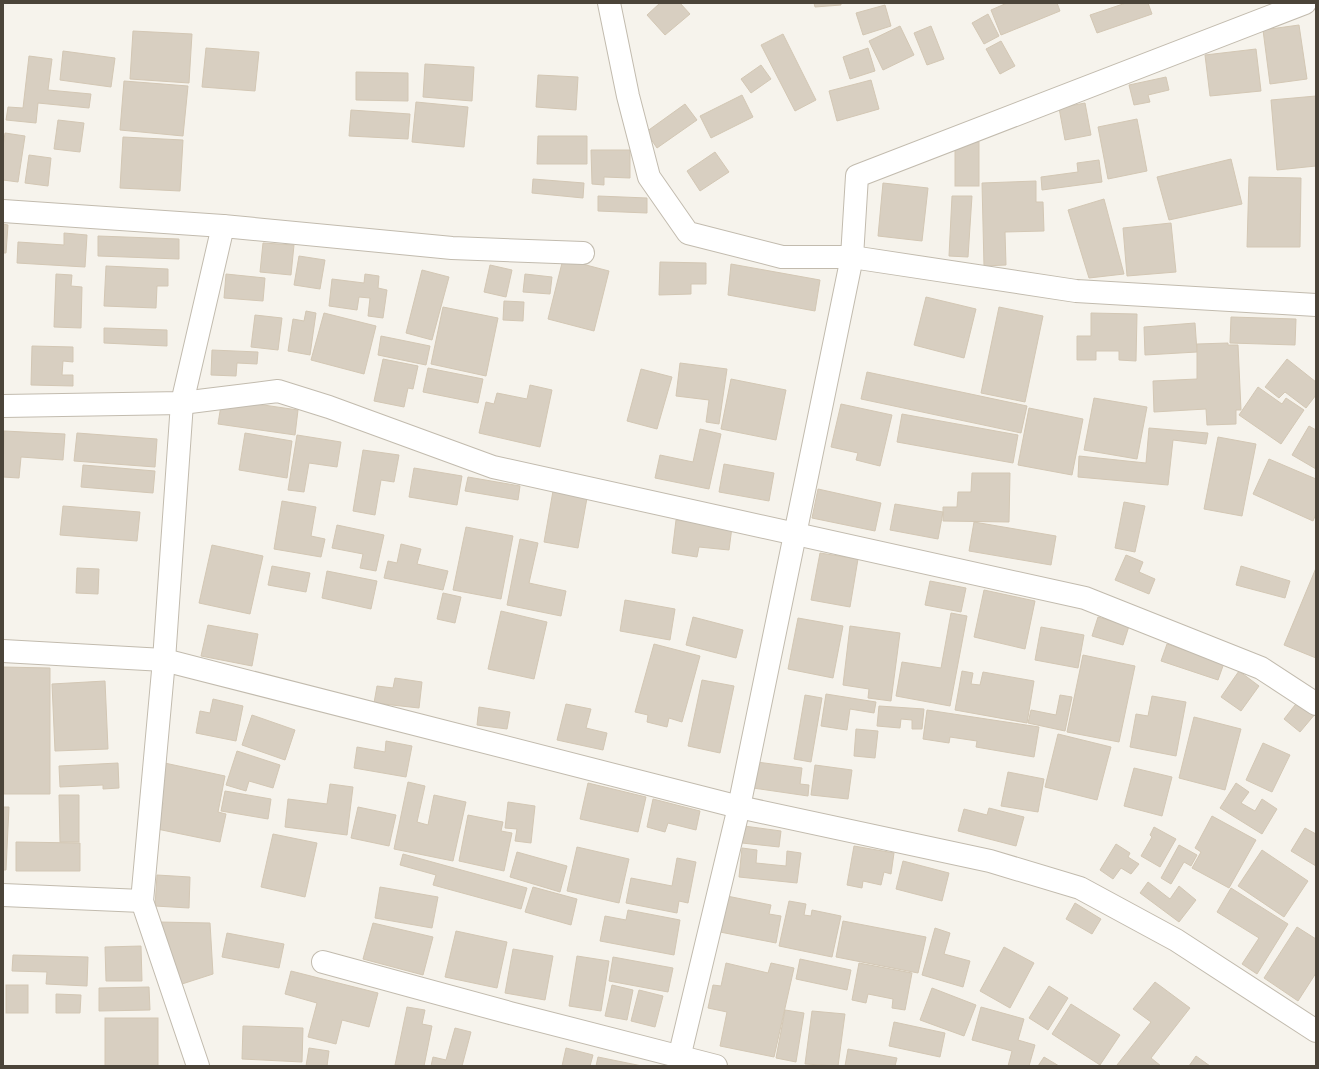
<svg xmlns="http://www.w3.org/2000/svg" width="1319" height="1069" viewBox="0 0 1319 1069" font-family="Jost,sans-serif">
	<rect width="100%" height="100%" fill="#f6f3ec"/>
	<g fill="#d8cfc1" stroke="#d3c7b4">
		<polygon points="660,3 680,3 690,14 665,35 647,15"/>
		<polygon points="814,3 841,3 841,5 815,7"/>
		<polygon points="1007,3 1057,3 1060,11 1001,35 991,10"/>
		<polygon points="1126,3 1148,3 1152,14 1097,33 1090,15"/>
		<polygon points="885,5 891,26 863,35 856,13"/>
		<polygon points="988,14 999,36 984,44 972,23"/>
		<polygon points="1299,25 1307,79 1270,84 1263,30"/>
		<polygon points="900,26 914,55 883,70 869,41"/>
		<polygon points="931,26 944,59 927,65 914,33"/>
		<polygon points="133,31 192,34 189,83 130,79"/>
		<polygon points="783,34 816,100 795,111 761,45"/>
		<polygon points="1001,41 1015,66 1000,74 986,49"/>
		<polygon points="206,48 259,52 255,91 202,87"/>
		<polygon points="868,48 875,71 850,79 843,57"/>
		<polygon points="1256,49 1261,91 1210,96 1205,55"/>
		<polygon points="63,51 115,58 111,87 60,80"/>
		<polygon points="29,56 52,59 48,90 91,94 89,108 38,103 36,123 6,120 8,107 23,108"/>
		<polygon points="425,64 474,67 472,101 423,97"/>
		<polygon points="761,65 771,79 751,93 741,79"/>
		<polygon points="356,72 408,73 408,101 356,100"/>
		<polygon points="538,75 578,77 576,110 536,107"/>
		<polygon points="1166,77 1169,90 1148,95 1150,102 1134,105 1129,85"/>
		<polygon points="871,80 879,109 837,121 829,91"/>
		<polygon points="124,81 188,86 183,136 120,130"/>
		<polygon points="742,95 753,117 711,138 700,116"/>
		<polygon points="1316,96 1316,166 1277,170 1271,100"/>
		<polygon points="416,102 468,107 464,147 412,142"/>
		<polygon points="1085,103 1091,135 1065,140 1059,108"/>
		<polygon points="685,104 697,120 657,148 646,132"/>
		<polygon points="351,110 410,114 408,139 349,136"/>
		<polygon points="1137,119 1147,171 1108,179 1098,127"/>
		<polygon points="58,120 84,123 80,152 54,149"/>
		<polygon points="5,133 25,136 18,182 3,180 3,146"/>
		<polygon points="538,136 587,136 587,164 537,164"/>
		<polygon points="123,137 183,140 180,191 120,188"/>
		<rect x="955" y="142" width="24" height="44"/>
		<polygon points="591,150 630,150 630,178 604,177 604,185 592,184"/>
		<polygon points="715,152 729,172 700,191 687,171"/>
		<polygon points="29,155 51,158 48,186 25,183"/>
		<polygon points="1231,159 1242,204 1169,220 1157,177"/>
		<polygon points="1099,160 1102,182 1042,190 1041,177 1078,172 1077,163"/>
		<polygon points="1249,177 1301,178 1300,247 1247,247"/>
		<polygon points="533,179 584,183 583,198 532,193"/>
		<polygon points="1036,181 1036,202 1043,202 1044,231 1005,232 1006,265 984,266 982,183"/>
		<polygon points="883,183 928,188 922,241 878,236"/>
		<polygon points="598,196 647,198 647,213 598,211"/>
		<polygon points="952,196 972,196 968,257 949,256"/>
		<polygon points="1104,199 1124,274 1089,278 1068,210"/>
		<polygon points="1171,223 1176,272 1127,276 1123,228"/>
		<polygon points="3,224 8,225 6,253 3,253"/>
		<polygon points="64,233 87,235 85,267 17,263 18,242 64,245"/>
		<polygon points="98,236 179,239 179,259 98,256"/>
		<polygon points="263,243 294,245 291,275 260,272"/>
		<polygon points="299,256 325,260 320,289 294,285"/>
		<polygon points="563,259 609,271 594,331 548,319"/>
		<polygon points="660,262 706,263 706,284 691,284 691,294 659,295"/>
		<polygon points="731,264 820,280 815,311 728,295"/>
		<polygon points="490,265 512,270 506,297 484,292"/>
		<polygon points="106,266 168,269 168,286 157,286 156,308 104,306"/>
		<polygon points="422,270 449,277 432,340 406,333"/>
		<polygon points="56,274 72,275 71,286 82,287 81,328 54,327"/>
		<polygon points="226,274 265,278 263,301 224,298"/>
		<polygon points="365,274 379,276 378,288 387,290 383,318 368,316 370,298 359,297 357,310 329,306 332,279 364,283"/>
		<polygon points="525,274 552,277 550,294 523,292"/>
		<polygon points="926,297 976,309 964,358 914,345"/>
		<polygon points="504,301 524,302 523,321 503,320"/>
		<polygon points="443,307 498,318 486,376 431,364"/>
		<polygon points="999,307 1043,316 1025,402 981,393"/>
		<polygon points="306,311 316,313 310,355 288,351 293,319 304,321"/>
		<polygon points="324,313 376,326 364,374 311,360"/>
		<polygon points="1091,313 1137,314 1136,361 1119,360 1119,351 1096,351 1096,360 1077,360 1077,336 1091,336"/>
		<polygon points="255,315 282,318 278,350 251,347"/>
		<polygon points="1231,317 1296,319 1295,345 1230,343"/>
		<polygon points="1195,323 1197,352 1145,355 1144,327"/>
		<polygon points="104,328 167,330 167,346 104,343"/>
		<polygon points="381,336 430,346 426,365 378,355"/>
		<polygon points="1228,343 1228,345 1238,345 1241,410 1236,410 1236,424 1207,425 1206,409 1154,412 1153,381 1197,379 1197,344"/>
		<polygon points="32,346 73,347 73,362 63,361 62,375 73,375 73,386 31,385"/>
		<polygon points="212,350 258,352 257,364 237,363 236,376 211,375"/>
		<polygon points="383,359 418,366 413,389 408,388 404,407 374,401"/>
		<polygon points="1287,359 1316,382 1316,395 1306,408 1285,392 1279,398 1265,387"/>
		<polygon points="680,363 727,369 719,424 706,422 709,400 676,396"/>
		<polygon points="428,368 483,379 478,403 423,392"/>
		<polygon points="641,369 672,377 657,429 627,421"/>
		<polygon points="867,372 1027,406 1021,433 861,399"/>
		<polygon points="731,379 786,390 776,440 721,429"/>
		<polygon points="530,385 552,390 540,447 479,433 486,402 494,404 497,393 527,399"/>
		<polygon points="1258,387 1282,404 1286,398 1304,410 1281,444 1239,415"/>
		<polygon points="1094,398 1147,407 1137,459 1084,450"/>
		<polygon points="222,399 298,410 295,435 218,424"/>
		<polygon points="841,404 892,415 880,466 856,460 858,453 831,447"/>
		<polygon points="1029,408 1083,419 1072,475 1018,465"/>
		<polygon points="902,414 1018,435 1013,463 897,442"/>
		<polygon points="1309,426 1316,430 1316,469 1292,455"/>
		<polygon points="1149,428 1208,433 1206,444 1173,440 1168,485 1078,477 1079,456 1146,463"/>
		<polygon points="700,429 721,434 709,489 655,478 660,455 693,462"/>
		<polygon points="4,431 65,434 63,460 21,457 19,478 3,477"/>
		<polygon points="77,433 157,439 155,467 74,461"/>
		<polygon points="245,433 292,441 287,478 239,470"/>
		<polygon points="297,435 341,442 337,467 309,463 304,492 288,490"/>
		<polygon points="1218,437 1256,444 1242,516 1204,509"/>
		<polygon points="363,450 399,455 394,482 381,480 375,515 353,511"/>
		<polygon points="1269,459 1316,479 1316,514 1313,521 1253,494"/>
		<polygon points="724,464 774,473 769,501 719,492"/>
		<polygon points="83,465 155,471 153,493 81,487"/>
		<polygon points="414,468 462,476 457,505 409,497"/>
		<polygon points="972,473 1010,473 1009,522 943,521 943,507 957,507 958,492 971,492"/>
		<polygon points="468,477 520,486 518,500 465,491"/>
		<polygon points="818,489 881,503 875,531 812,518"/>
		<polygon points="553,491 587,498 578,548 544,542"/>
		<polygon points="282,501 316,507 311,536 325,539 321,557 274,549"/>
		<polygon points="1124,502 1145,506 1135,552 1115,548"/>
		<polygon points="895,504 943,512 938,539 890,530"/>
		<polygon points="63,506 140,512 137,541 60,535"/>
		<polygon points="676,520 732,527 729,550 699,547 697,557 672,553"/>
		<polygon points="974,522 1056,536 1051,565 969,551"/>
		<polygon points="337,525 384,535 376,571 360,568 363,554 332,548"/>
		<polygon points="466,527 513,536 501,599 453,590"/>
		<polygon points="520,539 538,543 529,583 566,591 561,616 507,605"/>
		<polygon points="401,544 421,549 417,564 448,571 443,590 384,578 388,561 397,563"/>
		<polygon points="212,545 263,556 250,614 199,603"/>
		<polygon points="820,553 858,559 850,607 811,600"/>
		<polygon points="1126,555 1143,562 1139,572 1155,579 1149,594 1115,580"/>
		<polygon points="272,566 310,573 306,592 268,585"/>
		<polygon points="1241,566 1290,581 1285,598 1236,585"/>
		<polygon points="77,568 99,569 98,594 76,593"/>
		<polygon points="1316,568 1316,658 1284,645"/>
		<polygon points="327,571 377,581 371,609 322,598"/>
		<polygon points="930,581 966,588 961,612 925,605"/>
		<polygon points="984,590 1035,601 1025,649 974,637"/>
		<polygon points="443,593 461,597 455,623 437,619"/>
		<polygon points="625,600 675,609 670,640 620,631"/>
		<polygon points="501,611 547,622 534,679 488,669"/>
		<polygon points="951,613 967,616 950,706 896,696 902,662 941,668"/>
		<polygon points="693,617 743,630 736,658 686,645"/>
		<polygon points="1098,617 1129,626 1123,645 1092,636"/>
		<polygon points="798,618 843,626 833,678 788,669"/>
		<polygon points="208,625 258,634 252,666 201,656"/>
		<polygon points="850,626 900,633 891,701 868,698 869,689 843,685"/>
		<polygon points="1041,627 1084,635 1078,668 1035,660"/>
		<polygon points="654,644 700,656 682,722 669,718 667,727 647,722 648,715 635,712"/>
		<polygon points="1167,644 1224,663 1218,680 1161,661"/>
		<polygon points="1083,655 1135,666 1119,742 1067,732"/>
		<polygon points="3,667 50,668 50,794 4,794"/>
		<polygon points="962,671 973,673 971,684 980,685 983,672 1034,681 1027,723 955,710"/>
		<polygon points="1239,671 1259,686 1241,711 1221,697"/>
		<polygon points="395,678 422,682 419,708 374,703 377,686 393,688"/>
		<polygon points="702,680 734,686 720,753 688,746"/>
		<polygon points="105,681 108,749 55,751 52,684"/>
		<polygon points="826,694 876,702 874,713 850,709 847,730 821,726"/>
		<polygon points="805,695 822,698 811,762 794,759"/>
		<polygon points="1060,695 1072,697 1065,731 1028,723 1031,710 1056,715"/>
		<polygon points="1152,696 1186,702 1176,756 1130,747 1136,714 1148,716"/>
		<polygon points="213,699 243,706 236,741 196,733 200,711 210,713"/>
		<polygon points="1299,700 1316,713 1300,732 1284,719"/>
		<polygon points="566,704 591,709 586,728 607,733 603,750 557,740"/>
		<polygon points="879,706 924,709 922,729 912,729 912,720 901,719 900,728 877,726"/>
		<polygon points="479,707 510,712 507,729 477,725"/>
		<polygon points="927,710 1039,727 1034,757 976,747 977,741 950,737 949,743 923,739"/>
		<polygon points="252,715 295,730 285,760 242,745"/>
		<polygon points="1194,717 1241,729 1225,790 1179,778"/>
		<polygon points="856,729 878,731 875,758 854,756"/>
		<polygon points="1058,734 1111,747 1097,800 1045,787"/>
		<polygon points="386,741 412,746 406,777 354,768 357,747 385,752"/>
		<polygon points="1263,743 1290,755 1272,792 1246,780"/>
		<polygon points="237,751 280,765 273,788 249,781 246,791 226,785"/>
		<polygon points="160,762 225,776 218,812 226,814 220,842 157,829 163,803 152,801"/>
		<polygon points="757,762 802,768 800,784 809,785 808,796 753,788"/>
		<polygon points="118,763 119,788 103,789 103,785 60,787 59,766"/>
		<polygon points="815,765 852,770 848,799 811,795"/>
		<polygon points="1134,768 1172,777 1162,816 1124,806"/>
		<polygon points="1008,772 1044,779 1038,812 1001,806"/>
		<polygon points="408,782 425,786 417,822 428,825 434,795 466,802 453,861 394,849"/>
		<polygon points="588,783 646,797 638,832 580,819"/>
		<polygon points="1236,783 1249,792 1241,803 1255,811 1262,799 1277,809 1262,834 1220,808"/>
		<polygon points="330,784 353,787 347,835 285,827 288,799 327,804"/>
		<polygon points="225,791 271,799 268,819 221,811"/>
		<polygon points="59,795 79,795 79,842 60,842"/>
		<polygon points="653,799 700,811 696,830 668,823 665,832 647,827"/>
		<polygon points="508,802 535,806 531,843 515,841 517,829 505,828"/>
		<polygon points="3,807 9,807 6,870 3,870"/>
		<polygon points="358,807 396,815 389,846 351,838"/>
		<polygon points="989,808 1024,817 1016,846 958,831 964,809 987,815"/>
		<polygon points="468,815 503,822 501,831 512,833 504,871 459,861"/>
		<polygon points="1212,816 1256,840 1229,888 1192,868 1201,852 1195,848"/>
		<polygon points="744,826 781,831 779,847 742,843"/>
		<polygon points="1154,827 1176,839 1160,867 1141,856 1152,837 1150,835"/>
		<polygon points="1305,828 1316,834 1316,866 1291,851"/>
		<polygon points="273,834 317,843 305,897 261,887"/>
		<polygon points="16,842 80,843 80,871 16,871"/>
		<polygon points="1116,844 1130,853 1128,857 1139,864 1131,874 1121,868 1113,879 1100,870"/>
		<polygon points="1179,845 1197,855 1191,866 1184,862 1171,884 1161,878"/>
		<polygon points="854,846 894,853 891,874 884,872 881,885 863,881 862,888 847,885"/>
		<polygon points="577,847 629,859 619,903 567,891"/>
		<polygon points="742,848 757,850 756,863 786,866 787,851 801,853 797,883 739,877"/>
		<polygon points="1262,850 1308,881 1284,917 1238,886"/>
		<polygon points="517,852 567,866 560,892 510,877"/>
		<polygon points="403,854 527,888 521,909 433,885 436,875 400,865"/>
		<polygon points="677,858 696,862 688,903 679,901 677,913 626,903 631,878 672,886"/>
		<polygon points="903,861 949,873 942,901 896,889"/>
		<polygon points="157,875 190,877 189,908 155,906"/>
		<polygon points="1148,882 1170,899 1179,886 1196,900 1179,922 1140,893"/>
		<polygon points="380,887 438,897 432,928 375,918"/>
		<polygon points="533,887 577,899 571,925 525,912"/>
		<polygon points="1231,888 1288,924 1257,974 1242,964 1259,938 1217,912"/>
		<polygon points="727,896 771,905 769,914 781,916 776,943 720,932"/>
		<polygon points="789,901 806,904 804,915 811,916 812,910 841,916 832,957 779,946"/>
		<polygon points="1075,903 1101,919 1092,934 1066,919"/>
		<polygon points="628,910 680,920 674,955 600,941 605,916 626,920"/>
		<polygon points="843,921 926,937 918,973 836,957"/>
		<polygon points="159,922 210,923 213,974 182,984"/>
		<polygon points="373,923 433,937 423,975 363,959"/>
		<polygon points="1297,927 1316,939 1316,973 1298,1001 1264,978"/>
		<polygon points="935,928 950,933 944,954 970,961 963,987 922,975"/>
		<polygon points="456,931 507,942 497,988 445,977"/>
		<polygon points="227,933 284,944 279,968 222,957"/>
		<polygon points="141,946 142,981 106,981 105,947"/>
		<polygon points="1004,947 1034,963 1010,1008 980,991"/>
		<polygon points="513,949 553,956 545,1000 505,993"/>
		<polygon points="13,955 88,957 87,986 46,984 47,972 12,971"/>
		<polygon points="577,956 609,961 601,1011 569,1006"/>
		<polygon points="613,957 673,968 668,992 609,981"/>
		<polygon points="800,959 851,970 847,990 796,979"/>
		<polygon points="726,963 768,973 771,963 794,968 774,1057 720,1046 727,1012 708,1008 713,985 721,986"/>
		<polygon points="859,963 912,973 905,1010 892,1008 893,999 868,994 866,1003 852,1000"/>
		<polygon points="291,971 378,993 369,1027 342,1020 336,1044 308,1037 317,1003 285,994"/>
		<polygon points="1155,982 1190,1008 1151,1058 1161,1066 1119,1066 1117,1065 1151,1022 1133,1009"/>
		<rect x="6" y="985" width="22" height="28"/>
		<polygon points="612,985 633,990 627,1020 605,1016"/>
		<polygon points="1049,986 1068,998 1048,1030 1029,1018"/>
		<polygon points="149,987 150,1010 99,1011 99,988"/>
		<polygon points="932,988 976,1005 964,1036 920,1020"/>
		<polygon points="639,990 663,996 655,1027 631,1021"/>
		<polygon points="56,994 81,995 80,1013 56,1013"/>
		<polygon points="1071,1004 1120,1035 1100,1065 1052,1034"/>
		<polygon points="407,1007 425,1010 422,1024 432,1026 424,1066 395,1065"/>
		<polygon points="981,1007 1024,1019 1018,1040 1035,1045 1029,1066 1008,1066 1012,1051 972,1040"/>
		<polygon points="785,1010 804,1013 796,1062 776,1058"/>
		<polygon points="812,1011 845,1014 838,1066 805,1064"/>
		<rect x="105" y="1018" width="53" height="48"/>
		<polygon points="894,1022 945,1033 940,1057 889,1046"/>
		<polygon points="243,1026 303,1028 302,1062 242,1059"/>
		<polygon points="455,1028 471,1032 462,1066 431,1066 433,1057 446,1060"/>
		<polygon points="309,1048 329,1051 327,1066 306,1066"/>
		<polygon points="566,1048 593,1055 590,1066 562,1066"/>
		<polygon points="848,1049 897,1058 895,1066 845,1066"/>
		<polygon points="1196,1056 1210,1066 1189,1066"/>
		<polygon points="598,1057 642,1066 596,1066"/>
		<polygon points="1044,1057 1059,1066 1038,1066"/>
	</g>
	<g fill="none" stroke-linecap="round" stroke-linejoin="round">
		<defs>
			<g id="minor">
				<polyline points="609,3 628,96 649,177 688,233 782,257 852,257 1076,291 1316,305"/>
				<polyline points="3,211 223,226"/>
				<polyline points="3,406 182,403 278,391 329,407 493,467 1085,598 1261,668 1316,704"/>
				<polyline points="3,651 164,660 739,807 990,861 1080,888 1176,940 1316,1031"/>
				<polyline points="3,895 142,901"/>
				<polyline points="323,962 510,1013 716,1066"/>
				<polyline points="679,1058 739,807 852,257 857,176 1305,3"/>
				<polyline points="198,1066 142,901 164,660 182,403 223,226 452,248 583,253"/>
			</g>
		</defs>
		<use href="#minor" stroke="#c2bbae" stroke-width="24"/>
		<use href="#minor" stroke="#fff" stroke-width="22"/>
	</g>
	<rect width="1319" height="1069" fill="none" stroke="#4b4439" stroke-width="8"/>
</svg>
